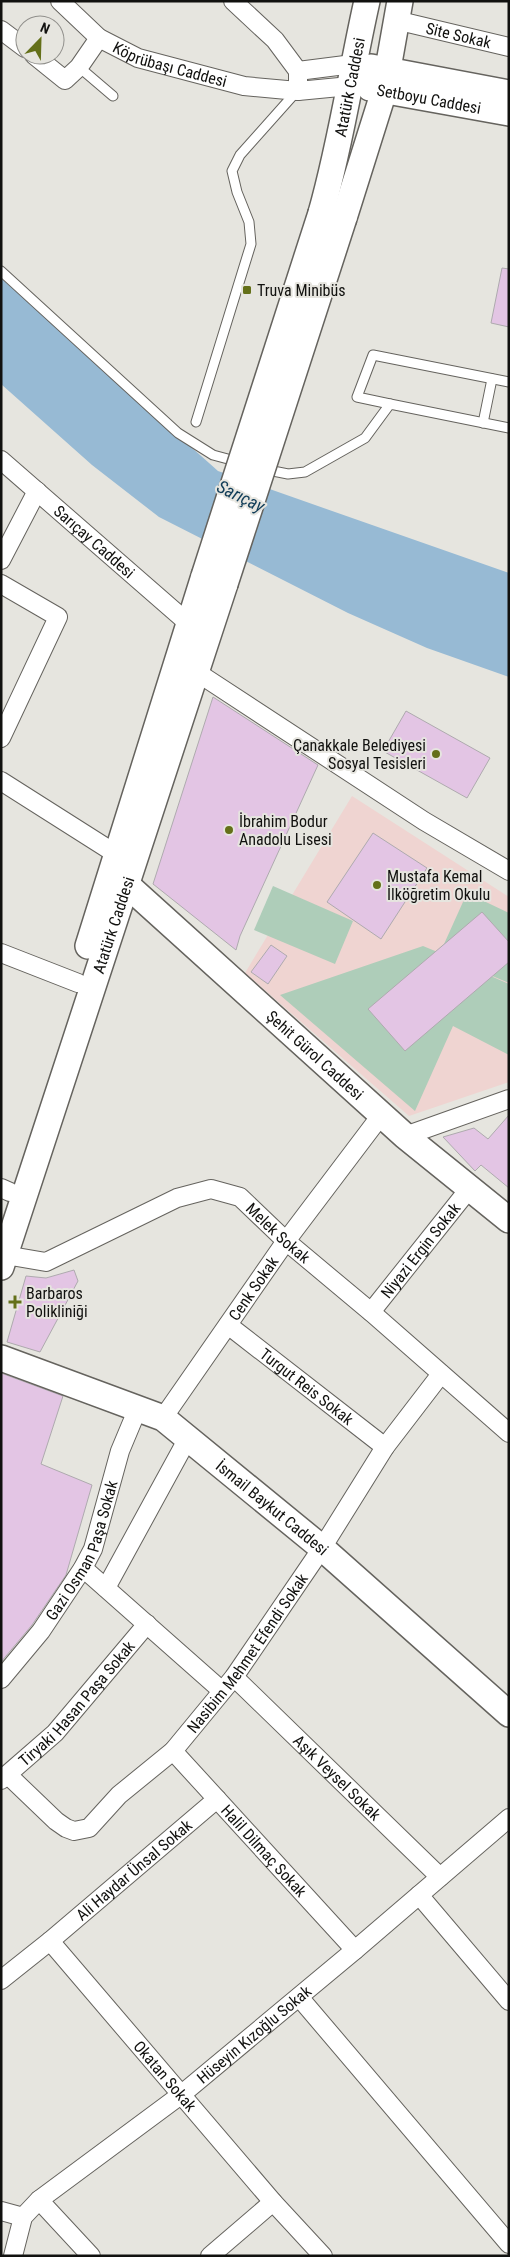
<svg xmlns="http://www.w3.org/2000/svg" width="510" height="2257" viewBox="0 0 510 2257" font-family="'Roboto Condensed',sans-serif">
	<rect width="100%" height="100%" fill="#e6e5df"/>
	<polygon fill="#efd4d1" points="352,796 509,897 509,1082 409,1116 245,973"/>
	<g fill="#aecdb9">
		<polygon points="273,886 353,921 335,964 254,930"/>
		<polygon points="467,893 509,913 509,983 454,960 509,984 509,1055 453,1026 415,1111 280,995 423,946 440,953"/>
	</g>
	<polygon fill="#97bad4" points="1,278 218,471 509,573 509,677 427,648 348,613 159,517 92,465 1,384"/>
	<g fill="#e3c5e4" stroke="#aeaaae">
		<polygon points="502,268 509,269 509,327 491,323"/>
		<polygon points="213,697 318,765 240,936 236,950 153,884"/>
		<polygon points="406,711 490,758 467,798 383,751"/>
		<polygon points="373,833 427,868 381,939 327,902"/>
		<polygon points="482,912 509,942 509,962 405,1051 368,1009"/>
		<polygon points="271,945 287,956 268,984 251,972"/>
		<polygon points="509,1115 509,1188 481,1165 475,1171 443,1137 474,1128 488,1139"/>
		<polygon points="74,1270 78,1281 40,1352 7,1342 26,1276 46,1278"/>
		<polygon points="1,1373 63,1396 41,1464 92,1485 66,1575 32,1625 1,1662"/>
	</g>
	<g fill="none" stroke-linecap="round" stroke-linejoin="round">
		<defs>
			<g id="lane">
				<polyline points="79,67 113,96"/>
				<polyline points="1,271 178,433 213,455 239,462"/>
				<polyline points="390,404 357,397 373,355 509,382"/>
				<polyline points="196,422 251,244 249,222 237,192 232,171 240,155 297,91"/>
				<polyline points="483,423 492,379"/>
				<polyline points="263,469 288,474 305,472 365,438 390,404 509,428"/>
			</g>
			<g id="street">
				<path id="s1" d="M60 1 99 38 138 58 244 86 298 91 350 86"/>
				<polyline points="233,1 275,40 298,71 298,91"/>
				<path id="s2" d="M408 23 509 47"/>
				<polyline points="1,30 25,48"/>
				<polyline points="34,55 65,80 79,67 99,38"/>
				<polyline points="298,71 353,64"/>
				<path id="s3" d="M1 460 188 623"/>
				<polyline points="1,560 37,491"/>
				<polyline points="1,584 58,617 1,738"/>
				<polyline points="198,673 424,821 509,871"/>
				<polyline points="1,781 116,854 119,864"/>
				<polyline points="1,953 78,983"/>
				<polyline points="405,1136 509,1099"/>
				<polyline points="1,1188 10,1192"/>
				<path id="s4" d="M5 1255 46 1262 177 1198 211 1189 240 1197 286 1241 371 1312 509 1433"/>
				<path id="s5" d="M371 1312 469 1189"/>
				<path id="s6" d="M228 1325 385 1447"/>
				<path id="s7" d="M163 1418 286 1241 382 1114"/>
				<polyline points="83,1568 221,1690"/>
				<polyline points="106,1588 188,1438"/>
				<path id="s8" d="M234 1677 440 1877"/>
				<path id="s9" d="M1 1679 41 1631 83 1568 93 1549 120 1451 138 1408"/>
				<path id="s10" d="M173 1751 355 1950"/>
				<path id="s11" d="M8 1775 56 1821 66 1828 74 1831 89 1828 119 1795 173 1751 234 1677 322 1548 385 1447 441 1374"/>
				<path id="s12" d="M1 1780 55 1733 147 1624"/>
				<polyline points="419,1895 509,2001"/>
				<path id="s13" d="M50 1941 217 1799"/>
				<path id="s14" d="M1 1980 50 1941 273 2202 323 2256"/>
				<polyline points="299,1997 509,2244"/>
				<polyline points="39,2200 91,2256"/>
				<polyline points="1,2211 23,2217"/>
				<path id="s15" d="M13 2256 23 2217 39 2200 182 2094 355 1950 509 1818"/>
				<polyline points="210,2256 273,2202"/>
			</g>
			<g id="secondary">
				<polyline points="371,67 509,93"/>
				<path id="s16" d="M370 88 509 113"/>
				<path id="s17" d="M321 213C341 143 351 72 367 1"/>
				<polyline points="344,218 384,91 400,1"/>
				<path id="s18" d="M126 884 405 1136 509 1220"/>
				<polyline points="88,946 204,576"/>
				<path id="s19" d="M1 1267 225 584"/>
				<path id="s20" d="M1 1358 163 1418 322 1548 509 1714"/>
			</g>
		</defs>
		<use href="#lane" stroke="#65635e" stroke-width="11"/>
		<use href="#street" stroke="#65635e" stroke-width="20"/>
		<use href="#secondary" stroke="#65635e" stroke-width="28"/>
		<use href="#lane" stroke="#fff" stroke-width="9"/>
		<use href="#street" stroke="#fff" stroke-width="18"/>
		<use href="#secondary" stroke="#fff" stroke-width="25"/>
		<defs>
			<g id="secondary-bridge">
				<polyline points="204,576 321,213"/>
				<polyline points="225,584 344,218"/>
			</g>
		</defs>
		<use href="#secondary-bridge" stroke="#65635e" stroke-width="28" stroke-linecap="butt"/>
		<use href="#secondary-bridge" stroke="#fff" stroke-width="25"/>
	</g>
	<g fill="#647019" stroke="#e6e5df" stroke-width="2">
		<rect x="242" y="285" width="10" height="10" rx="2.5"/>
		<circle cx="436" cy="754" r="5"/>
		<circle cx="229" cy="830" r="5"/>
		<circle cx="377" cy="885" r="5"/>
		<path d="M12.5 1294.5h5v5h5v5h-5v5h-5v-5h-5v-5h5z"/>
	</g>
	<g text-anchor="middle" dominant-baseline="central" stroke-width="4" stroke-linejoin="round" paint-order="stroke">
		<g font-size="16" fill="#11110f" stroke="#e6e5df">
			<text stroke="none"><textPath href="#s2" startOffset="52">Site Sokak</textPath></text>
			<text stroke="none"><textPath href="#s1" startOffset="130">Köprübaşı Caddesi</textPath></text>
			<text stroke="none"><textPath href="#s17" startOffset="129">Atatürk Caddesi</textPath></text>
			<text stroke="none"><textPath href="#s16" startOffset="60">Setboyu Caddesi</textPath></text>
			<text stroke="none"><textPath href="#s3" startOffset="124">Sarıçay Caddesi</textPath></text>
			<text stroke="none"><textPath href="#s19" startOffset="360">Atatürk Caddesi</textPath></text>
			<text stroke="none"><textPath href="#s18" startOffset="255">Şehit Gürol Caddesi</textPath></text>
			<text stroke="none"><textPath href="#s4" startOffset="305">Melek Sokak</textPath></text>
			<text stroke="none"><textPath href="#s5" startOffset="79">Niyazi Ergin Sokak</textPath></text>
			<text stroke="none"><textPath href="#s7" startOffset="158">Cenk Sokak</textPath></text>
			<text stroke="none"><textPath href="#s6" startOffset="100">Turgut Reis Sokak</textPath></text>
			<text stroke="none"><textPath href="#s20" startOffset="314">İsmail Baykut Caddesi</textPath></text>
			<text stroke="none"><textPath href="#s9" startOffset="154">Gazi Osman Paşa Sokak</textPath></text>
			<text stroke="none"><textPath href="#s11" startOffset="340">Nasibim Mehmet Efendi Sokak</textPath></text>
			<text stroke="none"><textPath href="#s12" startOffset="108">Tiryaki Hasan Paşa Sokak</textPath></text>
			<text stroke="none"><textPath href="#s8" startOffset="144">Aşık Veysel Sokak</textPath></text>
			<text stroke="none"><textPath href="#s10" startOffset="135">Halil Dilmaç Sokak</textPath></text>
			<text stroke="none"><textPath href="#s13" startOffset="110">Ali Haydar Ünsal Sokak</textPath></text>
			<text stroke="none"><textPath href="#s15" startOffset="335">Hüseyin Kızoğlu Sokak</textPath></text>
			<text stroke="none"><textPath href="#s14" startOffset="240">Okatan Sokak</textPath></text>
		</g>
		<g font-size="16" fill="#11110f" stroke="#e6e5df" text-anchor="start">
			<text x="257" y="290">Truva Minibüs</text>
			<text x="426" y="745" text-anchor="end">Çanakkale Belediyesi<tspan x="426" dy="18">Sosyal Tesisleri</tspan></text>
			<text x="239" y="821">İbrahim Bodur<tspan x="239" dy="18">Anadolu Lisesi</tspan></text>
			<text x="387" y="876">Mustafa Kemal<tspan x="387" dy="18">İlköğretim Okulu</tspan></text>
			<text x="26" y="1293">Barbaros<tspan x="26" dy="18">Polikliniği</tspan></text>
		</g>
		<g font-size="18" font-style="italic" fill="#113d58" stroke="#e6e5df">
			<text transform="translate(241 496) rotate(26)">Sarıçay</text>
		</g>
	</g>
	<rect width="510" height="2257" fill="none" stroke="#11110f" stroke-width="5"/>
	<g transform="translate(40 40) rotate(23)"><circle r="24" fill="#e6e5df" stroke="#91908c"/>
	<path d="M0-4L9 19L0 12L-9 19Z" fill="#647019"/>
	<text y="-8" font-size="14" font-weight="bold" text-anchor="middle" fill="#11110f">N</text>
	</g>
</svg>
